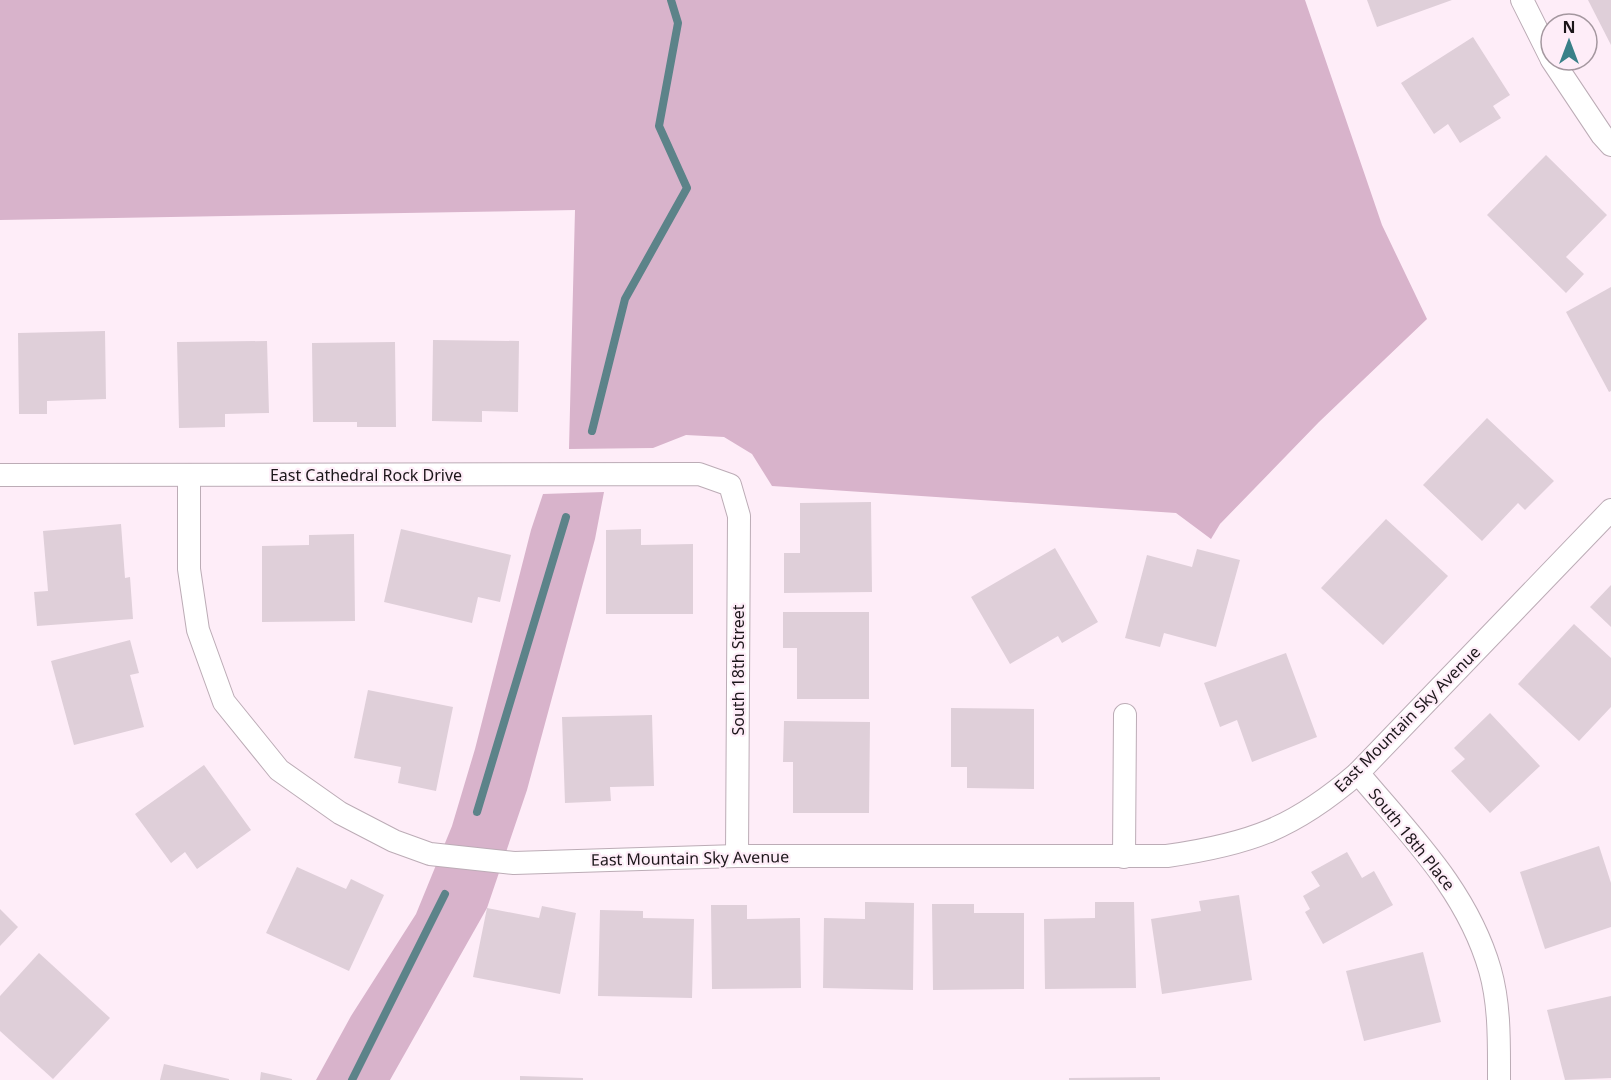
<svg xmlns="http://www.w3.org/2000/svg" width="1611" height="1080" viewBox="0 0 1611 1080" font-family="'Noto Sans',sans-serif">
	<rect width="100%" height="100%" fill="#feedf8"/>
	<g fill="#d8b3cb">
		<polygon points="0,0 1305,0 1382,225 1427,319 1319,422 1220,524 1211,539 1176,513 772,486 752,454 724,437 686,435 653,448 569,449 575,210 0,220"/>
		<polygon points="604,492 595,539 527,790 487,908 390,1080 316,1080 351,1016 416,914 452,826 475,749 531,530 543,494"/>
	</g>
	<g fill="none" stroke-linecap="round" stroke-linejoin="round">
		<g stroke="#5c8389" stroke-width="8">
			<polyline points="592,431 625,299 687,188 659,126 678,23 671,0"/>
			<polyline points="477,812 566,517"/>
			<polyline points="352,1080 445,894"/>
		</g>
	</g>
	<g fill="#dfcfd9">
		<polygon points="1367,0 1452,0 1377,27"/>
		<polygon points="1588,0 1611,0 1611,45"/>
		<polygon points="1473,37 1510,95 1493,106 1501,118 1460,143 1448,124 1434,134 1401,83"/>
		<polygon points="1546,155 1607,215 1566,257 1584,274 1566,293 1487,215"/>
		<polygon points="1611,287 1611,391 1609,392 1566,312"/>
		<polygon points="105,331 106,399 47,401 47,414 19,414 18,333"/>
		<polygon points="433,340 519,341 518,412 482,411 482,422 432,421"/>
		<polygon points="267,341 269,413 225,414 225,427 179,428 177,342"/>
		<polygon points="395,342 396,427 357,427 357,422 313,422 312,343"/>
		<polygon points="1487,418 1554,481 1525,510 1518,503 1482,541 1423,485"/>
		<polygon points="871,502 872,592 784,593 784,553 800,553 800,503"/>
		<polygon points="1386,519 1448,576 1383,645 1321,588"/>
		<polygon points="121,524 125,578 130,577 133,619 37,626 34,592 48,591 43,531"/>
		<polygon points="401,529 511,555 500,602 478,597 472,623 384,602"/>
		<polygon points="641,529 641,545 693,544 693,614 606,614 606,530"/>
		<polygon points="354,534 355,621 262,622 262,546 309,545 309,535"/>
		<polygon points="1055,548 1098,622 1062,643 1058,636 1010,664 971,597"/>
		<polygon points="1197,549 1240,560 1216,647 1164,633 1160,647 1125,638 1147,555 1192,567"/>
		<polygon points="1611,585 1611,627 1590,607"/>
		<polygon points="783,612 869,612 869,699 797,699 797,648 783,648"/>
		<polygon points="1574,624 1611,658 1611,707 1579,741 1518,684"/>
		<polygon points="130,640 139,673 130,675 144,727 74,745 51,661"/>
		<polygon points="1286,653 1317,737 1252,762 1237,720 1220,727 1204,683"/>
		<polygon points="368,690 453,707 436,791 398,783 401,767 354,758"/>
		<polygon points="951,708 1034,709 1034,789 967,788 967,767 951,767"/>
		<polygon points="1490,713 1540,766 1490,813 1451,771 1465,759 1454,748"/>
		<polygon points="652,715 654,786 610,787 611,801 565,803 562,717"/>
		<polygon points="784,721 870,722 869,813 793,813 793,762 783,762"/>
		<polygon points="204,765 251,830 197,869 185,852 171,863 135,814"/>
		<polygon points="1599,846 1611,883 1611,927 1545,949 1520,872"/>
		<polygon points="1347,852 1362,878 1374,871 1393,905 1323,944 1305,912 1310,909 1303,896 1320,886 1311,872"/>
		<polygon points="297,867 346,889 351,879 384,895 349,971 266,933"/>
		<polygon points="1239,895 1252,980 1162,994 1151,919 1201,911 1199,901"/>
		<polygon points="865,902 914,903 913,990 823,988 824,918 865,919"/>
		<polygon points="1095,902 1134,902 1136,988 1045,989 1044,919 1095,918"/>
		<polygon points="932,904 974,904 974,913 1024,913 1024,989 933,990"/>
		<polygon points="711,905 747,905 747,919 800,918 801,988 712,989"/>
		<polygon points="542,906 576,913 560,994 473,977 487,908 539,918"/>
		<polygon points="0,909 18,927 0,946"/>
		<polygon points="600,910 643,911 643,918 694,919 692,998 598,996"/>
		<polygon points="1423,952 1441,1022 1364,1041 1346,971"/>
		<polygon points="39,953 110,1018 53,1079 0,1031 0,996"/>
		<polygon points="1611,996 1611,1078 1565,1080 1547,1010"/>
		<polygon points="164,1064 229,1079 229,1080 160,1080"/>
		<polygon points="261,1072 292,1079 292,1080 260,1080"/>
		<polygon points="520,1076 583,1078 583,1080 520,1080"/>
		<polygon points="1160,1077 1160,1080 1069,1080 1069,1078"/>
	</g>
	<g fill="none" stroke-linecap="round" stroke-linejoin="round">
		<defs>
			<g id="minor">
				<polyline points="1522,0 1551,58"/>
				<polyline points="1552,60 1602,135 1611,145"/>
				<polyline points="0,475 699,474 730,485 739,516 737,856"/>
				<path d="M189 475V569L198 630 224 702 279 770 340 813 394 841 430 854 514 863 737 856H1167C1251 844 1294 828 1358 773L1611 510"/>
				<path d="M1358 773C1410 835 1467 890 1490 970 1500 1005 1499 1044 1499 1080"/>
				<polyline points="1124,857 1125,715"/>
			</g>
		</defs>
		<use href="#minor" stroke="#bcacb6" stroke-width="24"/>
		<use href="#minor" stroke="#fff" stroke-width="22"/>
	</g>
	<g text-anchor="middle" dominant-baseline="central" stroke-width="4.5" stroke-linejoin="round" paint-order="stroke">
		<g font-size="16" fill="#1c161a" stroke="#feedf8">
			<text x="366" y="475">East Cathedral Rock Drive</text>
			<text transform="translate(738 670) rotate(-90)">South 18th Street</text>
			<text transform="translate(1407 719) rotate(-45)">East Mountain Sky Avenue</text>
			<text transform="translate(1412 839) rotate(51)">South 18th Place</text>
			<text transform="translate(690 858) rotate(-1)">East Mountain Sky Avenue</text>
		</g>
	</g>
	<g transform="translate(1569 42)"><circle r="28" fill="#feedf8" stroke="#a4979f" stroke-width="1.5"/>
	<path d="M0-4.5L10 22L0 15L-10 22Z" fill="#398088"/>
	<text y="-9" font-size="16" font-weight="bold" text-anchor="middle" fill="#1c161a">N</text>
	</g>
</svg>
